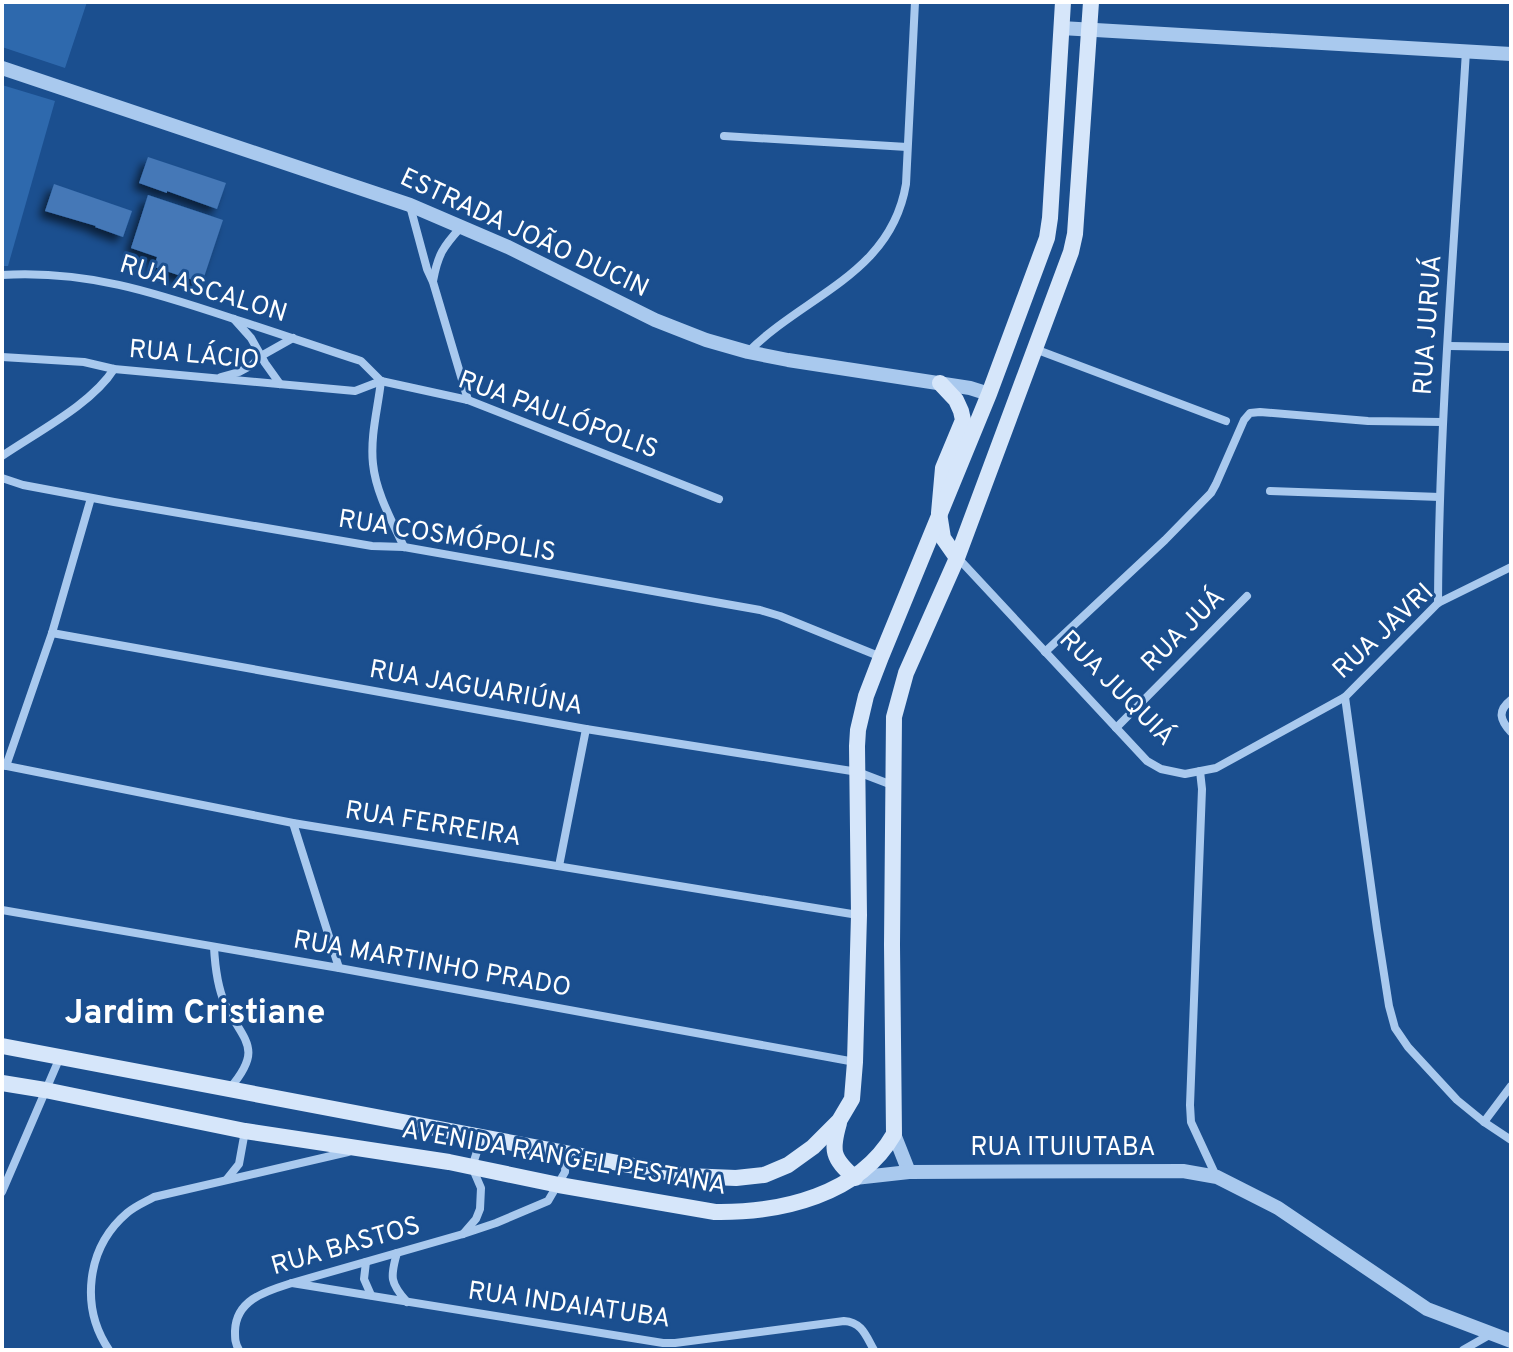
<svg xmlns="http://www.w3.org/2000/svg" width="1513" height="1352" viewBox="0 0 1513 1352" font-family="Overpass,sans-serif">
	<defs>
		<filter id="shadow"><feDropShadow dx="-6" dy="6" stdDeviation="4" flood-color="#0009"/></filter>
	</defs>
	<rect width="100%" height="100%" fill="#1b4f8f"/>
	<g fill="#2e69ad">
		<polygon points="2,2 87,2 65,68 2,47"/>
		<polygon points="2,85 55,101 8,266 2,266"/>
	</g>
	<g fill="#4478b7" filter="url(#shadow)">
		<polygon points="148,157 226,183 217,209 167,191 167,193 139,183"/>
		<polygon points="54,184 132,211 123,237 95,227 96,226 45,211"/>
		<polygon points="148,195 223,220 202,283 154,267 157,257 131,248"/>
	</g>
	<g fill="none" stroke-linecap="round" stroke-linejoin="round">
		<g stroke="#a9c9ee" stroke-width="8">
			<polyline points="724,136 907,147"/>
			<polyline points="410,206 427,269 433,282 468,400"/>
			<path d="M2 275C86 270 153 292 231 318 275 332 318 347 361 361L381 381"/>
			<path d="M433 281C438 254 443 247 461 227"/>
			<polyline points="234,319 251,338 265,363 280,384"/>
			<polyline points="1449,346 1511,347"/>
			<polyline points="1035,349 1226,421"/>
			<path d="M748 352C806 294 891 274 906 184L915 2"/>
			<polyline points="2,357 84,362 114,369 355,391 381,381"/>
			<polyline points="221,377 239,372 252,365 261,356 293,338"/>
			<polyline points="381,381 468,400 719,499"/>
			<path d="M381 381C378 408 370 436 373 464 376 493 392 521 404 547"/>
			<path d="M2 456C37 432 92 404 114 369"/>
			<polyline points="2,478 23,485 114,502 372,546 404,547 760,610 780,616 881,657"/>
			<polyline points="1270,491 1440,497"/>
			<polyline points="958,558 1147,761 1161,769 1185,774 1216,768 1345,697 1438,603 1511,567"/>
			<path d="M1438 603C1439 419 1455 235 1466 51"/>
			<polyline points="52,633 586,729 858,772 892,785"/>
			<polyline points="1045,652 1165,540 1211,493 1216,484 1244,420 1250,413 1260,412 1368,421 1442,422"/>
			<polyline points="1345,697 1377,929 1389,1006 1395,1028 1408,1047 1457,1100 1484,1122 1511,1140"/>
			<path d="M1511 700C1497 711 1500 720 1511 732"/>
			<polyline points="1116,728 1247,596"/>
			<polyline points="2,765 293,823 858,915"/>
			<polyline points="6,766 52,633 91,498"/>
			<polyline points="1200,771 1202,789 1190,1105 1191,1122 1216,1176"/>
			<polyline points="293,823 339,968"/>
			<polyline points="559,866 586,729"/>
			<polyline points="2,910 339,968 855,1062"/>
			<path d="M214 947C215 966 217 986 225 1004 244 1042 264 1048 230 1088"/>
			<polyline points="1484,1122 1511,1086"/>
			<polyline points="227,1179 239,1164 245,1131"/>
			<polyline points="2,1192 60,1057"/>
			<polyline points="463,1234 476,1219 480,1209 481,1188 472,1167 482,1136"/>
			<path d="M397 1253C390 1277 390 1283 407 1302"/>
			<polyline points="366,1262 364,1279 371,1295"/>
			<path d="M292 1283 663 1343H675L844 1321C862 1322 866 1336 874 1350"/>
			<path d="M109 1350C80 1307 86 1248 127 1213 135 1206 145 1202 154 1197L348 1152"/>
			<path d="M239 1350C235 1343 235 1339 235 1331 236 1299 267 1291 292 1283L463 1234 496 1223 548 1201 565 1172 566 1153"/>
			<polyline points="1463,1350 1491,1334"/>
		</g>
		<g stroke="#a9c9ee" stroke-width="14">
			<polyline points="1061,28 1511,54"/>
			<polyline points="2,68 410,205 508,247 655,320 706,340 748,352 788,360 970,388 989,394"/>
			<polyline points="894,1134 909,1172"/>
			<polyline points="855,1178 909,1172 1183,1171 1217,1177 1278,1208 1427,1309 1511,1341"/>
		</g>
		<g stroke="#d6e6fa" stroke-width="16">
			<polyline points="940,383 956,400 961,411 963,420 943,468 939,513 943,538 957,558"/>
			<polyline points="2,1046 687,1176 736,1178 764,1175 788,1165 813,1147 839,1121 852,1099 855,1062 859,915 857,746 858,730 866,696 881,657 989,394 1047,238 1050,218 1063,2"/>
			<path d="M2 1083 45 1090 245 1131 449 1162 559 1185 715 1212C781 1213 859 1195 894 1134L892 945 894 717 906 673 957 558 1071 252 1075 234 1091 2"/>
			<path d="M839 1123C831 1151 832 1158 855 1178"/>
		</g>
	</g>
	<g text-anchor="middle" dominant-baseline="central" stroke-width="6" stroke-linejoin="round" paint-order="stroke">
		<g font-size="26" fill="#fff" stroke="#1b4f8f">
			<text transform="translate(524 234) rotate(25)">ESTRADA JOÃO DUCIN</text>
			<text transform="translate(203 290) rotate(17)">RUA ASCALON</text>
			<text transform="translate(1429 325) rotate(-86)">RUA JURUÁ</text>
			<text transform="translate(194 356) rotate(5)">RUA LÁCIO</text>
			<text transform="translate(558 416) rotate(20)">RUA PAULÓPOLIS</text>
			<text transform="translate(447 537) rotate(9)">RUA COSMÓPOLIS</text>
			<text transform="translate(1184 631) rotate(-45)">RUA JUÁ</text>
			<text transform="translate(1384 632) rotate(-43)">RUA JAVRI</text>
			<text transform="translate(476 689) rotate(10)">RUA JAGUARIÚNA</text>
			<text transform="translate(1116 689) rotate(45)">RUA JUQUIÁ</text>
			<text transform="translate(433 825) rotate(9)">RUA FERREIRA</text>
			<text transform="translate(432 965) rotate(10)">RUA MARTINHO PRADO</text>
			<text x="1063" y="1148">RUA ITUIUTABA</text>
			<text transform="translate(564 1159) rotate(10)">AVENIDA RANGEL PESTANA</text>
			<text transform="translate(346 1247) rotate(-16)">RUA BASTOS</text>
			<text transform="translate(569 1306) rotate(8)">RUA INDAIATUBA</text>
		</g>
		<g font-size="34" font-weight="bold" fill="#fff" stroke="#1b4f8f">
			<text x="195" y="1014">Jardim Cristiane</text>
		</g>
	</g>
	<rect width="1513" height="1352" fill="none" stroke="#ffffff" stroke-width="8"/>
</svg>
